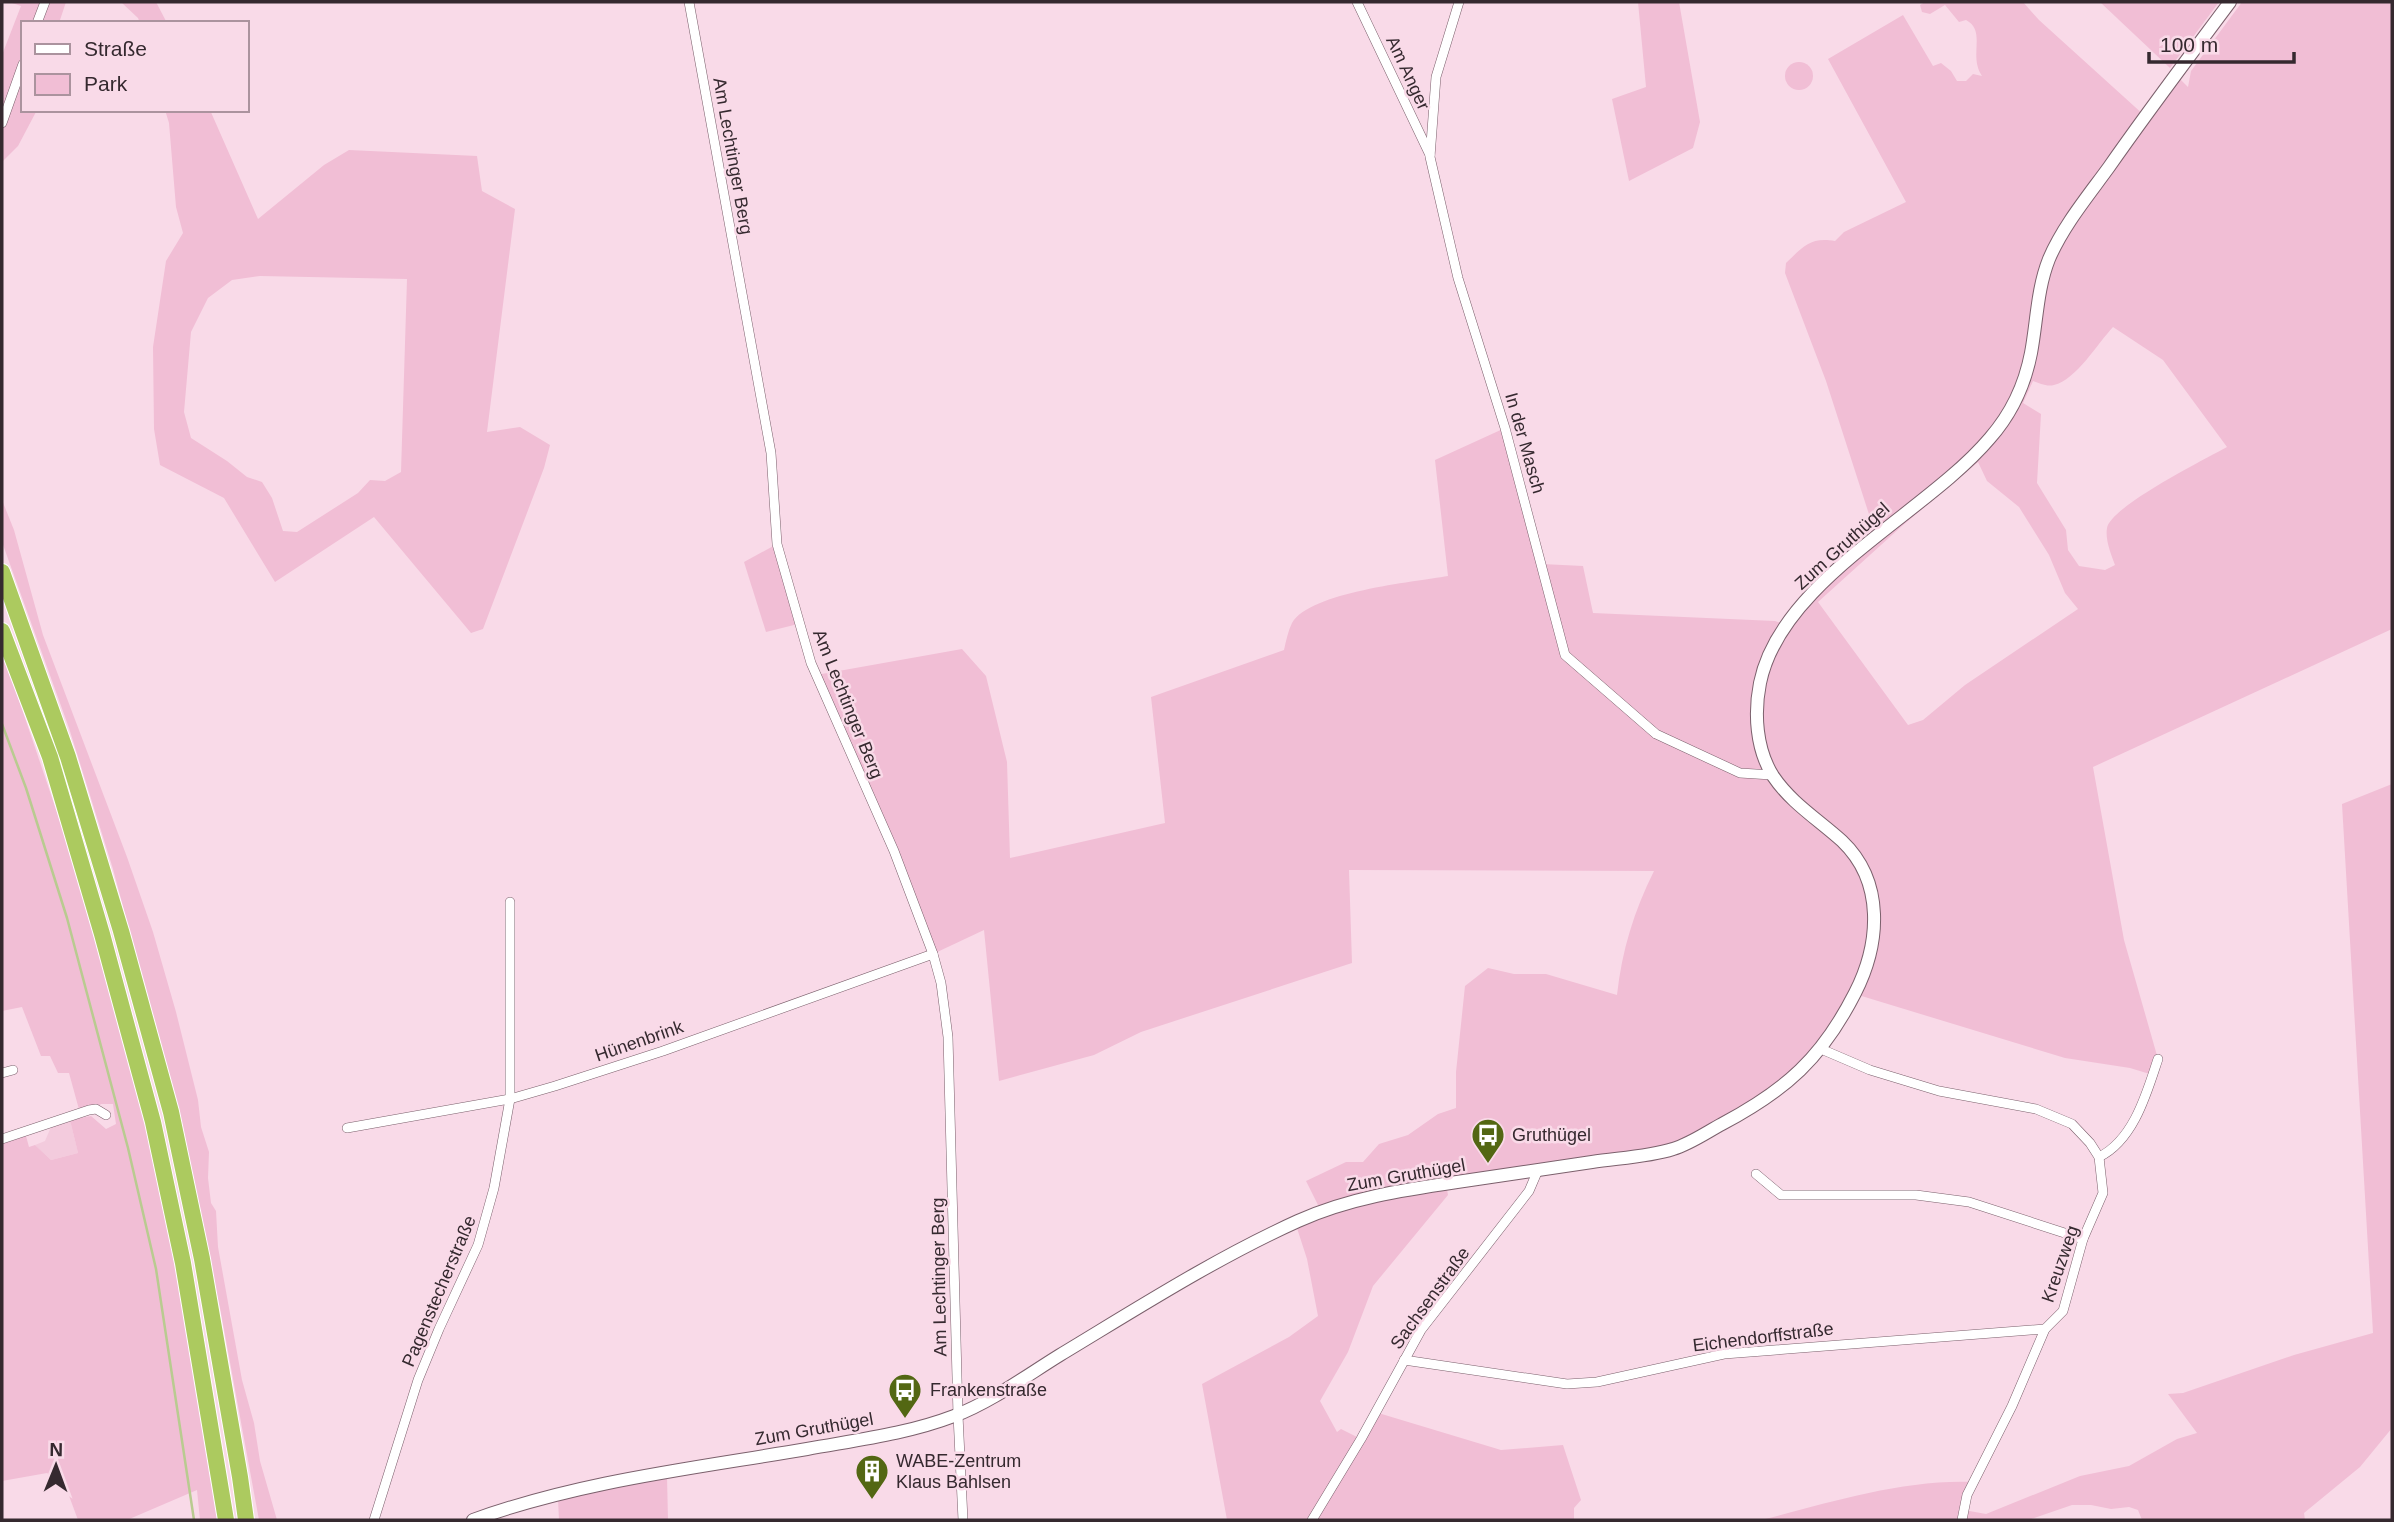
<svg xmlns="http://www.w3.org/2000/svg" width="2394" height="1522" viewBox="0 0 2394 1522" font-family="Arial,sans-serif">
	<rect width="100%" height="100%" fill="#f9dae8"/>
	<polygon fill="#f3cbdd" points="70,1120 78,1153 51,1160 35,1145 45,1141 51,1127"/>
	<g fill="#f1bed5" fill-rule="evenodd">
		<polygon points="9,2 66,2 59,23 23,23 23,110 37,110 18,146 2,162 2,123 6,111 2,108 2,55 21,6"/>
		<polygon points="121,2 156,2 167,23 140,23 138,18"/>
		<polygon points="1638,2 1679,2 1700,122 1693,148 1629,181 1612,99 1646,87"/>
		<path d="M1925 2H2023L2039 20 2145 116 2176 75 2188 87 2191 71 2242 2H2392V629L2093 767 2124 940 2158 1059 2153 1075 2130 1068 2065 1058 1855 994 1809 1064 1675 1149 1446 1184 1448 1195 1373 1286 1348 1352 1320 1401 1337 1432 1341 1429 1361 1439 1375 1412 1501 1450 1563 1445 1581 1500 1574 1508V1520H1227L1202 1384 1289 1337 1318 1316 1307 1259 1295 1222 1321 1211 1306 1181 1346 1162H1363L1379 1144 1408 1135 1438 1114 1456 1108V1072L1465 986 1488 968 1514 974H1546L1617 995C1622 950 1634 911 1654 871L1349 870 1352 963 1141 1032 1094 1055 999 1081 984 930 933 954 816 675 962 649 986 676 1007 762 1010 858 1165 823 1151 697 1284 650C1286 641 1288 631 1292 623 1310 592 1413 582 1448 576L1435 460 1505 428 1542 564 1583 566 1593 613 1775 621 1786 625 1876 536 1826 381 1785 273 1786 263C1804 246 1810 237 1835 241L1844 232 1906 202 1828 59 1903 15 1933 66 1941 63 1951 71 1957 81H1966L1973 74 1982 76C1968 56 1987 31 1966 20L1959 22 1945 5 1930 14 1922 12 1920 5ZM2113 327 2163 360 2227 447C2205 459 2110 507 2107 528 2105 540 2111 554 2115 565L2105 570 2079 566 2068 550 2066 530 2037 483 2041 414 2023 403 2033 381C2040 383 2046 387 2054 385 2076 380 2098 343 2113 327ZM1978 462 1987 481 2019 507 2049 555 2065 593 2078 609 1965 685 1923 720 1908 725 1818 602 1902 526Z"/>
		<polygon points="2100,2 2219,2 2170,68"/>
		<circle cx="1799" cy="76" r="14"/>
		<path d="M165 110H210L258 219 324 165 349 150 477 156 482 191 515 209 487 432 520 427 550 445 544 468 483 629 471 633 374 517 275 582 224 498 160 465 154 429 153 347 166 261 183 233 176 207 169 123ZM260 276 407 279 401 472 385 481 370 480 358 493 297 532 283 531 272 498 262 482 247 477 227 461 191 438 184 412 191 332 208 298 232 280Z"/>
		<polygon points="2,500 14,530 43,635 127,857 153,932 176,1012 198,1100 201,1127 209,1152 208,1178 211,1203 216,1211 218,1247 242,1380 254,1423 260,1461 277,1520 259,1520 220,1308 166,1068 113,869 69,728 2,542"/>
		<polygon points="777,544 798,624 766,632 744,562"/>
		<polygon points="2,650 68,845 141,1105 169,1231 218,1520 200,1520 197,1490 127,1520 78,1520 65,1485 47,1473 2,1481 2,1143 26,1136 29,1147 35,1145 51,1160 78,1153 70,1120 91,1116 106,1129 116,1124 113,1104 101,1104 96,1109 80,1113 69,1073 58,1073 50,1056 41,1056 22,1007 2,1011"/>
		<path d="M2392 784V1428L2360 1467 2304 1513 2305 1520H2142L2138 1510 2129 1507 2111 1509 2091 1505H2072L2028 1520H1761C1829 1503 1902 1479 1974 1482L1964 1510 1986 1514 2080 1476 2129 1466 2177 1439 2197 1433 2168 1394 2183 1393 2294 1355 2373 1333 2342 804Z"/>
		<polygon points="667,1476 668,1520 559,1520 558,1499"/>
	</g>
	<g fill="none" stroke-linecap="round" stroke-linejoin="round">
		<polyline stroke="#b9cb90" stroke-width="2.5" points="2,724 26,788 67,918 128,1148 156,1269 194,1520"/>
		<defs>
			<g id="street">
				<polyline points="689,2 771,453 777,544 811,663 894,851 933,954 941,983 948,1037 958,1415 963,1520"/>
				<polyline points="1357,2 1430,155"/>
				<polyline points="1459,2 1436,77 1430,157 1458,278 1505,428 1565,655 1656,734 1740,773 1772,775"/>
				<polyline points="37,23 45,2"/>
				<polyline points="2,123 23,64"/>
				<polyline points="1821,1049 1870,1070 1939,1091 2036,1109 2072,1124 2090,1143 2099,1157 2103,1193 2083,1239 2063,1311 2045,1329 2012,1406 1967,1495 1962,1520"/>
				<polyline points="2,1073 13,1070"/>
				<polyline points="347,1128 510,1099 555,1086 663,1051 933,954"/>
				<polyline points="2,1139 89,1110 96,1109 106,1115"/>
				<path d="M2099 1157C2134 1140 2147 1092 2158 1059"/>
				<polyline points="1756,1174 1781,1195 1916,1195 1969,1202 2083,1239"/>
				<polyline points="1404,1360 1567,1384 1597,1382 1724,1354 2045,1329"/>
				<polyline points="374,1520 418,1380 439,1329 478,1245 494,1188 510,1099 510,902"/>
				<polyline points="1312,1520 1361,1439 1421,1330 1529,1191 1538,1170"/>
			</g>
			<path id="secondary" d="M473 1520C580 1481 696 1468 807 1449 856 1440 907 1434 954 1416 991 1402 1026 1376 1060 1355 1138 1308 1216 1258 1298 1221 1349 1198 1403 1190 1457 1182 1502 1175 1547 1169 1592 1162 1618 1158 1648 1157 1673 1149 1690 1144 1707 1132 1722 1124 1786 1090 1822 1058 1855 993 1880 944 1885 882 1842 841 1819 820 1791 803 1773 776 1756 749 1754 713 1760 683 1781 580 1926 514 1990 438 2011 414 2025 384 2031 353 2037 321 2037 289 2049 259 2063 226 2088 196 2109 167 2148 111 2189 57 2230 2"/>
			<g id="highway">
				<polyline points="2,572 68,757 121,931 171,1112 202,1259 240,1477 246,1520"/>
				<polyline points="2,631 50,757 102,934 153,1122 183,1263 226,1520"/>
			</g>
		</defs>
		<use href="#street" stroke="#7b606c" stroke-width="10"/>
		<use href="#secondary" stroke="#7b606c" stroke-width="14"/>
		<use href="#highway" stroke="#fff" stroke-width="18"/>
		<use href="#street" stroke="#fff" stroke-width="9"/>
		<use href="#secondary" stroke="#fff" stroke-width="12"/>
		<use href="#highway" stroke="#acca5f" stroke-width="16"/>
	</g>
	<defs>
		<symbol id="bus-pin" viewBox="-11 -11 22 30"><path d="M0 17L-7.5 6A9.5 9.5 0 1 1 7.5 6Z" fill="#536713" stroke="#f9dae8"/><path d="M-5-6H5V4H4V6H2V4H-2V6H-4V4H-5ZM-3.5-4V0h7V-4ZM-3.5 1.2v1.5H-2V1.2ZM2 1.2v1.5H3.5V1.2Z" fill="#fff"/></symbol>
		<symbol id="building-pin" viewBox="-11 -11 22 30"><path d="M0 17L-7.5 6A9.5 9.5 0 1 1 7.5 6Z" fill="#536713" stroke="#f9dae8"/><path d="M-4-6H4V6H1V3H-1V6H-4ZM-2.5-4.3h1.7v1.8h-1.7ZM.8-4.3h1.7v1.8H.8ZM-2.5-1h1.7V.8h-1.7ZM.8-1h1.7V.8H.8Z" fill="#fff"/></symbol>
	</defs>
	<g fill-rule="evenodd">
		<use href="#bus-pin" x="1469" y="1116" width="38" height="52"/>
		<use href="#bus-pin" x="886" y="1371" width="38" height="52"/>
		<use href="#building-pin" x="853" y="1452" width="38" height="52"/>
	</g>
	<g text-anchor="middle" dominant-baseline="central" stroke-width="5" stroke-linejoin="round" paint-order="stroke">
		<g font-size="18" fill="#35292f" stroke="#f9dae8">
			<text transform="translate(1408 73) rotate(65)">Am Anger</text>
			<text transform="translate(733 156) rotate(80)">Am Lechtinger Berg</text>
			<text transform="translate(1525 443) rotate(74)">In der Masch</text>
			<text transform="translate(1842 546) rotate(-42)">Zum Gruthügel</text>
			<text transform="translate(848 704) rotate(68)">Am Lechtinger Berg</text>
			<text transform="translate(639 1041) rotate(-19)">Hünenbrink</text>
			<text transform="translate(1406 1175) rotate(-10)">Zum Gruthügel</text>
			<text transform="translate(2060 1264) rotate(-71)">Kreuzweg</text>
			<text transform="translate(939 1277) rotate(-91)">Am Lechtinger Berg</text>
			<text transform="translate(439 1291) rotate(-67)">Pagenstecherstraße</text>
			<text transform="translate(1430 1298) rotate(-54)">Sachsenstraße</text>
			<text transform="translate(1763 1337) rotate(-7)">Eichendorffstraße</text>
			<text transform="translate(814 1429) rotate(-10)">Zum Gruthügel</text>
		</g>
		<g font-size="18" fill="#35292f" stroke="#f9dae8" text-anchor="start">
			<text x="1512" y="1135">Gruthügel</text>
			<text x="930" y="1390">Frankenstraße</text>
			<text x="896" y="1461">WABE-Zentrum<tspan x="896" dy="21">Klaus Bahlsen</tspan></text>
		</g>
	</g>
	<rect width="2394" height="1522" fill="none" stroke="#35292f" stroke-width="7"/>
	<rect x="21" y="21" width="228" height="91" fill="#f9dae8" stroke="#ab939e" stroke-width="2"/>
	<rect x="35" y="44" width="35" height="10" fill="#ffffff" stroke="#ab939e" stroke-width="2"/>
	<text x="84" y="56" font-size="21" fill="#35292f">Straße</text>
	<rect x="35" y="74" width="35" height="21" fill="#f1bed5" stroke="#ab939e" stroke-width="2"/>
	<text x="84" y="91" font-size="21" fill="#35292f">Park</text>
	<g transform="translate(56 1466) rotate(1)" stroke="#f9dae8" stroke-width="5" paint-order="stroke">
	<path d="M0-5L12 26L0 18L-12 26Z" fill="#35292f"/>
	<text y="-10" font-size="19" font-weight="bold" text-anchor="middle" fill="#35292f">N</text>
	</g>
	<path d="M2149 52v10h145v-10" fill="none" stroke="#35292f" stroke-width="3.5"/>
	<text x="2160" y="52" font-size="21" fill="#35292f" stroke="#f9dae8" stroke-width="5" paint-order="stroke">100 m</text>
</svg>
